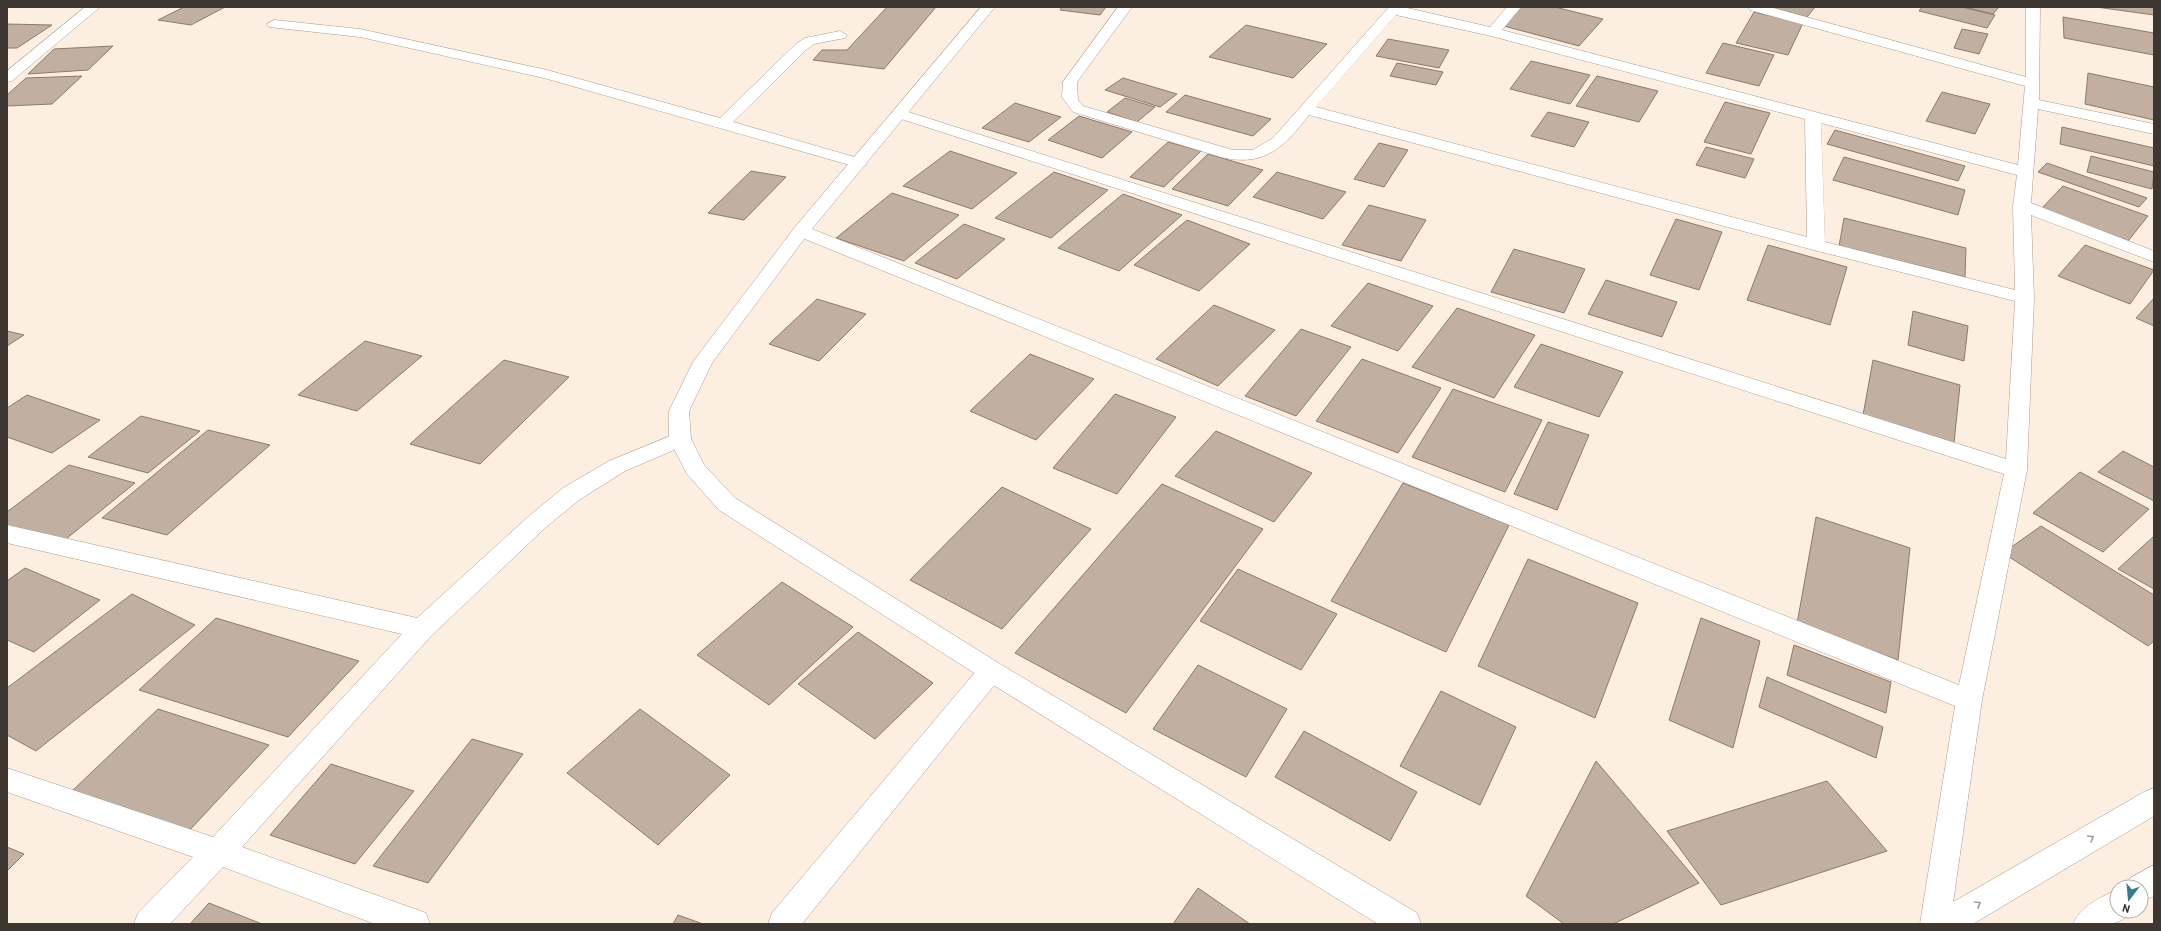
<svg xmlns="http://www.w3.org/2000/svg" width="2161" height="931" viewBox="0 0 2161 931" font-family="Barlow,sans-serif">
	<rect width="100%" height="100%" fill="#fdeee2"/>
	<g fill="#c1afa1" stroke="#8c7b6d">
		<polygon points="184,7 225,7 191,25 158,20"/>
		<polygon points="887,7 936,7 884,69 813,60 822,50 847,50"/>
		<polygon points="1062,7 1106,7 1100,15 1060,10"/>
		<polygon points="1520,7 1555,7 1603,19 1579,46 1500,25"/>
		<polygon points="1769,7 1815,7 1807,17"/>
		<polygon points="1922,7 1962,7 1995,15 1987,28 1919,11"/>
		<polygon points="1964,7 1999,7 1993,14"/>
		<polygon points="2096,7 2154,7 2154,15"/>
		<polygon points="1754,12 1803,23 1788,55 1736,43"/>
		<polygon points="2063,17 2154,33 2154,55 2064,38"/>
		<polygon points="7,24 52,25 17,48 7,48"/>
		<polygon points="1246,25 1327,44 1293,78 1209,57"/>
		<polygon points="1962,29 1988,34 1979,54 1954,48"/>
		<polygon points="1388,39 1449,50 1439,68 1376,56"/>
		<polygon points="1723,43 1774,55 1759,86 1706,73"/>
		<polygon points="113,46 88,70 28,74 54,49"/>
		<polygon points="1531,61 1590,75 1570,104 1510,89"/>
		<polygon points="1397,63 1443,72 1436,85 1390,76"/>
		<polygon points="2088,73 2154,87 2154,120 2085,104"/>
		<polygon points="82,76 52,104 7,106 7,95 26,78"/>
		<polygon points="1597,76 1658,91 1639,122 1576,106"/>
		<polygon points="1123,78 1177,94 1160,107 1105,90"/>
		<polygon points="1942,92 1990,104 1975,134 1926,121"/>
		<polygon points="1185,95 1271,119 1253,136 1166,112"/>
		<polygon points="1125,98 1155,107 1137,122 1107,112"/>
		<polygon points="1725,102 1770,113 1751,154 1704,142"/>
		<polygon points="1015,103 1061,117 1029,142 982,128"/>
		<polygon points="1548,112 1589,122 1574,147 1531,136"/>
		<polygon points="1079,116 1132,132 1102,158 1048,140"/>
		<polygon points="2062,127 2154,148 2154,166 2060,144"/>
		<polygon points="1835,130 1965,166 1958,181 1827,144"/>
		<polygon points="1168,142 1201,151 1164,187 1130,177"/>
		<polygon points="1379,143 1408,150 1384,187 1354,179"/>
		<polygon points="1706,147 1754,159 1745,178 1696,165"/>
		<polygon points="950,151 1017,173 972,209 903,186"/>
		<polygon points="1208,154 1263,170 1228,206 1172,189"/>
		<polygon points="2091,156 2154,172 2152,189 2087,172"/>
		<polygon points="1844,157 1965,190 1958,215 1833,180"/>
		<polygon points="2047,163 2147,198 2139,207 2038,172"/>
		<polygon points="751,171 786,177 744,220 708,213"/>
		<polygon points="1054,172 1108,190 1051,238 995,218"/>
		<polygon points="1277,172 1346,192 1323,219 1253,197"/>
		<polygon points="2063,186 2148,216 2128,241 2041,209"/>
		<polygon points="892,193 959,215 904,261 836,238"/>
		<polygon points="1123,194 1182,215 1119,271 1058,248"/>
		<polygon points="1369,205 1426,220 1401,261 1342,245"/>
		<polygon points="1844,218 1966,248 1965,277 1839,246"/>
		<polygon points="1676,219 1722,232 1699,290 1650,275"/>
		<polygon points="1187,220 1250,244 1199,291 1134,265"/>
		<polygon points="964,224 1005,239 957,279 915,263"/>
		<polygon points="1768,245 1847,267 1830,325 1747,300"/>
		<polygon points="2085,245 2154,270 2130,304 2058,276"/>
		<polygon points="1514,249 1585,269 1564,313 1491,292"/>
		<polygon points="1606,280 1677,302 1662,337 1588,314"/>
		<polygon points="1368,283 1433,306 1398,351 1331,326"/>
		<polygon points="2154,298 2154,326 2136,318"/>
		<polygon points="817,299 866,314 819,361 769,344"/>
		<polygon points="1214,305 1275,330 1218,386 1156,359"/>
		<polygon points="1457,308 1535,335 1494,398 1412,367"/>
		<polygon points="1913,311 1968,326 1964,361 1908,345"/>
		<polygon points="1301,329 1351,347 1296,416 1245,396"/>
		<polygon points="7,331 24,335 7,346"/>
		<polygon points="365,341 422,356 357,411 298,395"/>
		<polygon points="1541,344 1623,372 1599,417 1514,387"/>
		<polygon points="1030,354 1094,379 1036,440 970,411"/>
		<polygon points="1362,359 1441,388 1398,453 1316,421"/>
		<polygon points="504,360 569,377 480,464 410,444"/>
		<polygon points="1873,360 1960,385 1954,443 1863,415"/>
		<polygon points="1453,389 1542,420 1505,492 1412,457"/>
		<polygon points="1115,394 1176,417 1117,494 1053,468"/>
		<polygon points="27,395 100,420 52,453 7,437 7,408"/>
		<polygon points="141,416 200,431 148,473 88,457"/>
		<polygon points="1548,422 1589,435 1557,510 1514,494"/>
		<polygon points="208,430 270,445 167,535 102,518"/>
		<polygon points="1216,431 1312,473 1274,522 1175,476"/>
		<polygon points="2123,451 2154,467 2154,501 2098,472"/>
		<polygon points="69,465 135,483 61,543 7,527 7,512"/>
		<polygon points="2080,472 2149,509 2103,552 2033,513"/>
		<polygon points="1403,483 1509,525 1446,652 1331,601"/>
		<polygon points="1162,484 1263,529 1126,713 1015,653"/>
		<polygon points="1002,487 1091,529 1002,629 910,580"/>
		<polygon points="1816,517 1910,548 1898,660 1797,624"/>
		<polygon points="2041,526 2154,595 2154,641 2148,646 2003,553"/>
		<polygon points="2154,536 2154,589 2118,569"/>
		<polygon points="1528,559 1638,603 1595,718 1478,666"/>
		<polygon points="25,568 100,600 34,652 7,640 7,581"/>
		<polygon points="1238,569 1337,614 1301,670 1200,621"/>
		<polygon points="782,582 853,627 769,705 697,655"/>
		<polygon points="132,594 195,625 36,751 7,735 7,688"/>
		<polygon points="216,618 359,661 288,737 139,690"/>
		<polygon points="1701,618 1760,641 1733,748 1669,720"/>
		<polygon points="858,632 933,683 875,739 798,684"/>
		<polygon points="1794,645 1891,682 1886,713 1787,675"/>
		<polygon points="1198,665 1287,709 1246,777 1153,729"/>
		<polygon points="1767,677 1883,727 1876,758 1759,707"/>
		<polygon points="1441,691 1516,727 1480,805 1400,766"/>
		<polygon points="158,709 269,745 187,833 71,792"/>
		<polygon points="640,709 730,775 658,845 567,773"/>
		<polygon points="1304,731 1417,792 1390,841 1275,777"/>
		<polygon points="472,739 523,754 428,883 373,866"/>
		<polygon points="1596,761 1699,883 1613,924 1564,924 1526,896"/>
		<polygon points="331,764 414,791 355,864 270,835"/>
		<polygon points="1827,781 1887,851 1721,905 1667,831"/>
		<polygon points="7,847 24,854 7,871"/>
		<polygon points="1198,888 1250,924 1173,924"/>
		<polygon points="209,903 262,924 190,924"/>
		<polygon points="678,915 703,924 673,924"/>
	</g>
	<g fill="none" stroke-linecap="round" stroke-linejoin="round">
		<defs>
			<g id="minor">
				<polygon points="85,7 100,7 12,81 7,82 7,71"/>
				<path d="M1118 7H1132L1077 82 1078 100 1083 106 1233 150H1253L1273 138 1389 7H1403L1490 27 1507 7H1521L1502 30 2018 165 2025 86 1750 10 1748 7H1770L2026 77V7H2040L2039 100 2154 124V134L2038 109 2031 203 2154 251V262L2031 215 2034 298 2027 470 1982 700 1950 924H1920L1955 706 795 235 792 231 795 227 801 226 807 227 1959 685 2004 474 895 117 892 114 895 111H905L2006 459 2015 301 1810 249 1309 115C1285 146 1265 168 1221 157L1073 112 1062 97 1063 82ZM1396 15 1491 36 1805 119 1807 237 1316 107ZM1821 123 2017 175 2013 206 2015 290 1825 242Z"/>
				<polygon points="274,20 360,29 547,70 720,118 796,44 805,38 840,31 847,35 845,38 814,44 806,50 733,122 865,160 867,163 865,166 853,166 544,78 360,37 269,27 267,24"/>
				<polygon points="680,432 688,434 691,439 688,444 625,471 579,500 545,528 431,636 242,847 426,913 430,924 375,924 223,867 170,924 134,924 138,913 193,857 7,792 7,768 213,837 402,634 7,543 7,525 417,618 529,516 563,488 609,461"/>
				<polygon points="991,660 1000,664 1004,671 1000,678 802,924 768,924 772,913 982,664"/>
			</g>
			<polygon id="tertiary" points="981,7 995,7 807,235 712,363 689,411 691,439 704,465 735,498 1000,664 1417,913 1421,924 1378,924 982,678 719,510 687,474 669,439 669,411 693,362 795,227"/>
			<g id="trunk">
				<polygon points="2154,788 2154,816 1973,924 1930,924 1934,913 2144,792"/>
				<polygon points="2154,865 2154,896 2141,902 2141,887 2126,887 2130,878"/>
				<path d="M2117 890V911H2130C2121 930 2090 924 2073 924 2080 907 2100 897 2117 890Z"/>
			</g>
		</defs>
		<use href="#minor" stroke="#ad9b8d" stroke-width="1"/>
		<use href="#tertiary" stroke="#ad9b8d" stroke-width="1"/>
		<use href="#trunk" stroke="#ad9b8d" stroke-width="1"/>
		<use href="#minor" fill="#fff" fill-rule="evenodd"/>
		<use href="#tertiary" fill="#fff" fill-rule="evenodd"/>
		<use href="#trunk" fill="#fff" fill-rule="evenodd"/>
	</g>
	<defs><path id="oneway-chevron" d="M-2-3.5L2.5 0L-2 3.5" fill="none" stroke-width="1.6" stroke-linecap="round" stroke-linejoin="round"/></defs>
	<g stroke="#9e9a98">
		<use href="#oneway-chevron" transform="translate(2091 838) rotate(-30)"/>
		<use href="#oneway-chevron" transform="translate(1978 904) rotate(-30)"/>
	</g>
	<rect width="2161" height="931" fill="none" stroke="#3e3630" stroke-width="16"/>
	<g transform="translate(2129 899) rotate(196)"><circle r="19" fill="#fefefe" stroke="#b1aeac"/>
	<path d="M0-3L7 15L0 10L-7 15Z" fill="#367b89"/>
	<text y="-6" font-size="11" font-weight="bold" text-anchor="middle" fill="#3e3630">N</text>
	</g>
</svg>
